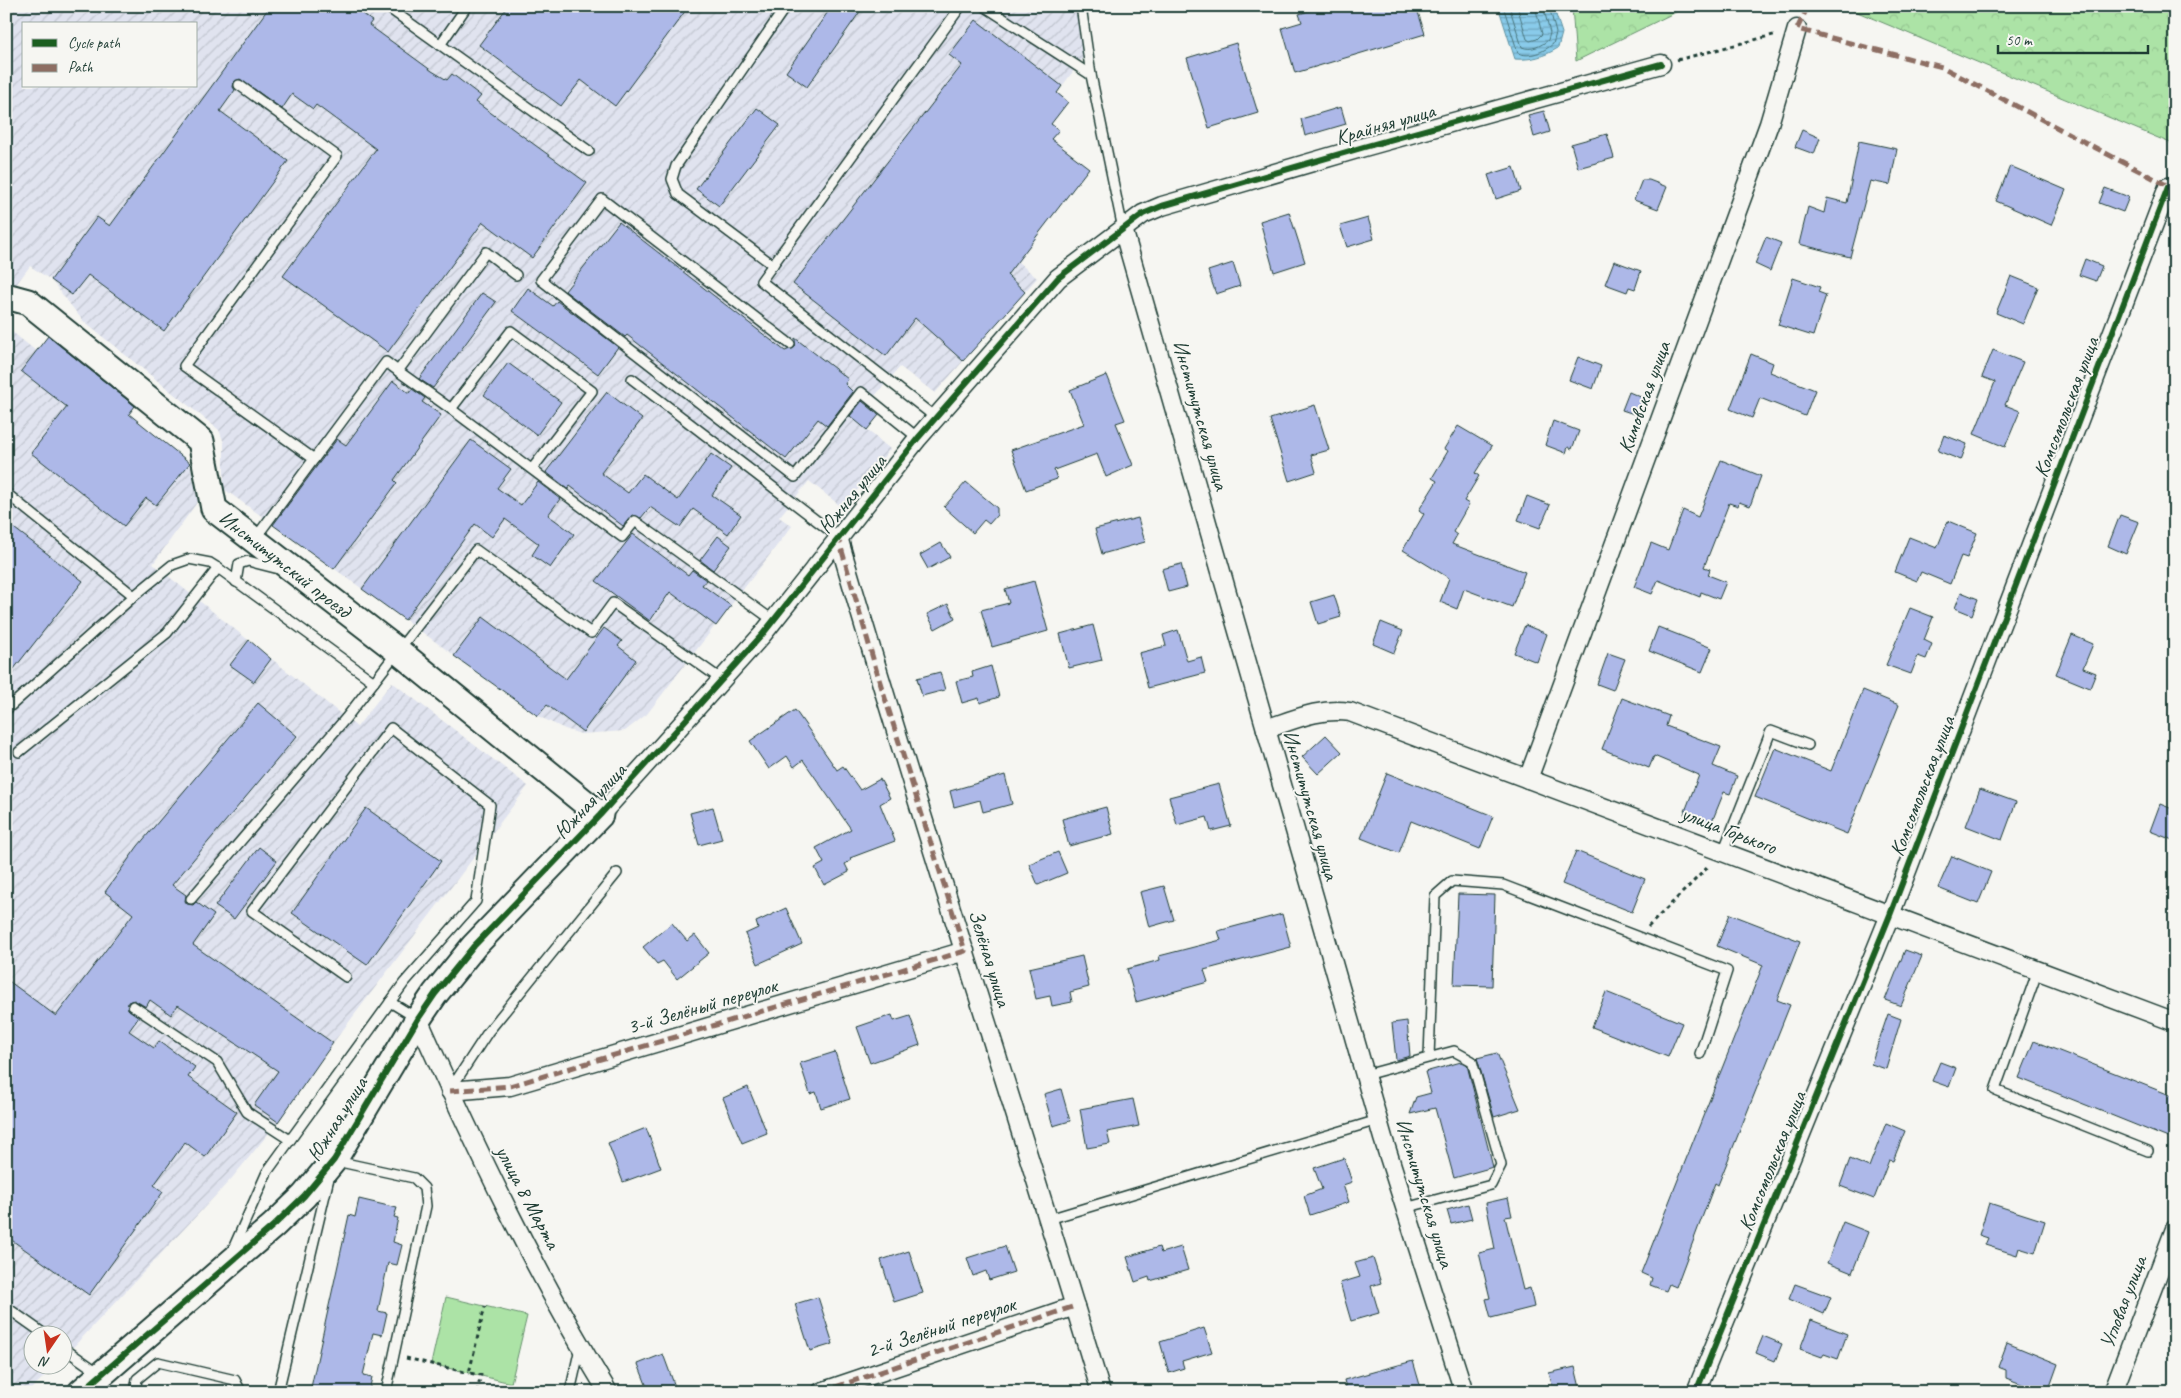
<svg xmlns="http://www.w3.org/2000/svg" width="2181" height="1398" viewBox="0 0 2181 1398" font-family="Caveat,sans-serif">
	<defs>
		<pattern id="industrial-furrows" width="10" height="10" patternUnits="userSpaceOnUse" patternTransform="scale(1.25)"><rect width="10" height="10" fill="#e0e3ef"/><path d="M-1 1l2-2M0 10L10 0M9 11l2-2" fill="none" stroke="#c0c4ce"/></pattern>
		<pattern id="forest-crowns" width="20" height="18" patternUnits="userSpaceOnUse" patternTransform="scale(1.25)"><rect width="20" height="18" fill="#ace3a6"/><path d="M2 6a3 3 0 1 1 6 0M12 15a3 3 0 1 1 6 0" fill="none" stroke="#94c490"/></pattern>
		<pattern id="water-rules" width="6" height="5" patternUnits="userSpaceOnUse" patternTransform="scale(1.25)"><rect width="6" height="5" fill="#89cbea"/><path d="M0 2.5h6" fill="none" stroke="#6fa6be"/></pattern>
	</defs>
	<rect width="100%" height="100%" fill="#f6f6f2"/>
	<filter id="ink" filterUnits="userSpaceOnUse"><feTurbulence type="fractalNoise" baseFrequency=".02" numOctaves="2"/><feDisplacementMap in="SourceGraphic" scale="10" xChannelSelector="R" yChannelSelector="G"/><feConvolveMatrix kernelMatrix="1 2 1 2 8 2 1 2 1" color-interpolation-filters="sRGB"/></filter>
	<g filter="url(#ink)">
		<g fill="url(#industrial-furrows)" fill-rule="evenodd">
			<path d="M6 6H1076L1083 58 1057 93 1068 102 1051 123 1059 130 1052 139 1089 168 1018 262 1037 278 935 393 900 367 867 405 879 414 867 430 890 449 843 508 809 481 779 517 792 526 647 714 625 731 581 734 565 729 538 716 224 489V443L219 430 83 321 51 280 30 266 12 290 6 287ZM24 24H196V86H24Z"/>
			<polygon points="6,327 36,351 52,331 140,400 129,414 190,463 198,501 153,564 357,727 392,682 528,786 333,1043 278,1122 232,1178 63,1358 62,1336 32,1336 32,1366 55,1366 28,1392 6,1392"/>
		</g>
		<g fill="url(#forest-crowns)" stroke="#66906d">
			<polygon points="1572,6 1688,6 1576,61"/>
			<polygon points="1843,6 2175,6 2175,145"/>
		</g>
		<polygon fill="#ace3a6" stroke="#66906d" points="446,1297 527,1316 511,1383 431,1364"/>
		<path fill="url(#water-rules)" stroke="#5f92a1" d="M1498 6H1553L1562 33 1558 48C1543 57 1532 60 1515 59Z"/>
		<g fill="none" stroke-linecap="round" stroke-linejoin="round">
			<g stroke="#49767d" stroke-width="1">
				<path d="M1503 6 1518 53C1530 58 1543 52 1553 44L1556 33 1549 6"/>
				<path d="M1509 6 1522 47C1531 51 1541 46 1548 40L1550 33 1543 6"/>
				<polyline points="1517,6 1527,39 1530,41 1537,39 1542,34 1535,6"/>
			</g>
		</g>
		<g fill="#adb8e8" stroke="#1f3d34">
			<polygon points="270,6 351,6 372,21 369,25 432,71 447,80 452,74 481,96 476,102 587,183 532,258 483,222 388,352 283,276 376,149 316,105 313,109 292,94 282,109 240,79 234,82 233,87 235,90 220,111 288,161 164,331 88,275 72,295 51,280 97,217 110,226"/>
			<polygon points="508,6 689,6 615,106 581,80 561,106 479,45"/>
			<polygon points="832,6 864,6 807,87 786,72"/>
			<polygon points="1324,6 1416,6 1425,34 1295,73 1282,28 1302,22 1299,14"/>
			<polygon points="976,20 1062,86 1057,93 1068,102 1051,124 1059,130 1051,139 1089,168 1007,275 1025,292 963,361 915,318 886,356 793,284 962,65 949,55"/>
			<polygon points="1236,43 1258,113 1209,128 1187,58"/>
			<polygon points="1341,107 1346,124 1305,136 1301,119"/>
			<polygon points="757,108 780,125 719,206 696,189"/>
			<polygon points="1544,111 1550,132 1534,137 1528,115"/>
			<polygon points="1802,130 1820,138 1814,154 1795,147"/>
			<polygon points="1607,134 1614,158 1578,168 1571,144"/>
			<polygon points="1859,141 1897,149 1890,185 1870,181 1850,257 1799,244 1808,207 1824,213 1827,198 1847,203"/>
			<polygon points="2010,166 2066,190 2051,225 1996,201"/>
			<polygon points="1514,167 1521,191 1496,199 1488,175"/>
			<polygon points="1642,180 1649,180 1667,187 1658,209 1634,200"/>
			<polygon points="2105,188 2129,197 2123,212 2099,203"/>
			<polygon points="1289,212 1305,262 1274,272 1260,221"/>
			<polygon points="1368,218 1374,239 1347,247 1340,226"/>
			<polygon points="619,222 785,351 795,347 795,338 848,379 845,384 853,392 827,426 818,419 786,459 627,335 625,337 565,291"/>
			<polygon points="1766,237 1781,243 1770,271 1755,264"/>
			<polygon points="2085,259 2102,266 2096,281 2079,275"/>
			<polygon points="1614,261 1641,271 1635,289 1629,287 1627,292 1605,284"/>
			<polygon points="1233,263 1240,286 1216,294 1208,271"/>
			<polygon points="2011,276 2038,287 2023,324 1996,313"/>
			<polygon points="1793,278 1820,287 1818,292 1826,295 1813,336 1778,325"/>
			<polygon points="528,288 553,306 557,301 618,347 598,374 512,311"/>
			<polygon points="482,293 496,302 433,388 419,379"/>
			<polygon points="48,336 135,406 129,414 190,463 156,505 146,498 124,526 31,453 67,407 21,371"/>
			<polygon points="1993,350 2023,362 2005,405 2020,411 2005,447 1974,434 1995,382 1982,377"/>
			<polygon points="1751,354 1773,363 1770,372 1815,390 1805,416 1760,398 1752,418 1730,409"/>
			<polygon points="1578,357 1601,366 1593,389 1569,380"/>
			<polygon points="508,363 561,402 537,435 484,395"/>
			<polygon points="1107,375 1125,420 1116,423 1133,465 1106,477 1097,454 1054,470 1057,479 1026,490 1011,450 1084,424 1070,390"/>
			<polygon points="393,381 409,393 412,389 425,398 422,402 441,415 394,480 397,483 334,569 273,525 337,439 346,445"/>
			<polygon points="607,392 642,419 601,473 628,493 643,474 678,500 711,454 731,468 712,495 741,515 728,534 693,509 680,527 650,507 641,518 632,515 623,526 570,486 568,489 546,472"/>
			<polygon points="1629,392 1643,398 1637,415 1622,410"/>
			<polygon points="862,401 879,415 867,430 850,416"/>
			<polygon points="1315,405 1329,450 1311,455 1316,472 1289,481 1270,419"/>
			<polygon points="1553,421 1579,431 1572,449 1568,447 1566,453 1545,445"/>
			<polygon points="1458,426 1492,446 1475,473 1479,476 1464,501 1469,504 1453,532 1457,535 1452,544 1525,572 1512,607 1464,589 1457,609 1440,602 1449,578 1403,550 1424,514 1419,510 1437,481 1432,478 1448,451 1444,449"/>
			<polygon points="1944,435 1967,444 1961,460 1938,451"/>
			<polygon points="471,440 511,469 497,488 521,505 538,482 560,499 548,515 574,534 550,568 532,555 539,544 505,519 492,537 475,524 405,620 362,589"/>
			<polygon points="1721,460 1761,476 1750,506 1739,502 1738,506 1729,503 1704,567 1710,569 1708,575 1726,582 1719,599 1701,592 1700,597 1658,580 1652,594 1634,587 1651,543 1668,550 1683,510 1698,517"/>
			<polygon points="966,482 997,508 997,515 989,524 984,520 973,533 944,507"/>
			<polygon points="1527,496 1550,505 1540,528 1518,520"/>
			<polygon points="2120,515 2139,522 2126,554 2108,546"/>
			<polygon points="1138,518 1145,542 1102,554 1095,529"/>
			<polygon points="1948,521 1977,533 1967,558 1961,556 1950,584 1921,572 1917,581 1895,572 1909,537 1937,548"/>
			<polygon points="6,522 83,581 6,679"/>
			<polygon points="633,534 688,575 692,570 706,580 702,585 731,606 716,626 670,592 650,621 596,581"/>
			<polygon points="718,536 731,546 713,570 700,560"/>
			<polygon points="941,543 950,557 928,569 920,555"/>
			<polygon points="1181,564 1187,587 1168,592 1162,569"/>
			<polygon points="1034,581 1048,631 992,647 981,610 1009,603 1005,589"/>
			<polygon points="1961,592 1978,599 1972,615 1955,608"/>
			<polygon points="1334,595 1341,617 1318,624 1311,602"/>
			<polygon points="948,604 955,618 935,629 927,614"/>
			<polygon points="1910,608 1933,617 1924,640 1932,644 1926,659 1918,656 1911,674 1886,665"/>
			<polygon points="483,617 566,679 604,628 622,641 618,646 636,660 583,732 547,705 538,716 454,656"/>
			<polygon points="1381,622 1403,631 1394,653 1373,644"/>
			<polygon points="1093,625 1102,660 1069,668 1060,634"/>
			<polygon points="1525,625 1547,634 1537,662 1514,653"/>
			<polygon points="1658,627 1712,648 1702,672 1649,651"/>
			<polygon points="1178,630 1187,661 1201,657 1205,673 1148,688 1139,653 1166,646 1163,635"/>
			<polygon points="2072,635 2093,644 2083,668 2096,673 2090,688 2056,674"/>
			<polygon points="249,640 271,659 254,682 230,665"/>
			<polygon points="1608,653 1625,659 1613,690 1597,684"/>
			<polygon points="991,666 999,697 980,703 979,698 962,703 956,681 973,677 972,672"/>
			<polygon points="940,672 945,690 922,696 917,678"/>
			<polygon points="1863,690 1899,705 1847,834 1755,797 1775,748 1831,771"/>
			<polygon points="1622,698 1669,716 1666,726 1721,747 1713,766 1737,776 1730,794 1724,792 1711,824 1684,814 1699,775 1654,756 1649,768 1602,749"/>
			<polygon points="258,703 297,736 172,885 186,895 185,901 187,904 193,905 196,902 214,915 193,945 333,1043 278,1122 254,1105 278,1071 178,1005 171,1015 150,1000 146,1007 134,1000 128,1002 128,1009 139,1017 129,1031 154,1048 159,1041 195,1067 188,1077 237,1112 205,1157 185,1142 154,1185 163,1192 89,1295 6,1236 6,979 56,1016 133,914 105,892 138,846"/>
			<polygon points="795,710 837,770 843,766 860,790 880,779 890,798 880,804 895,841 850,858 852,860 845,864 849,872 824,885 815,868 824,863 816,848 851,829 803,760 794,767 787,756 769,769 750,741"/>
			<polygon points="1326,735 1342,752 1318,774 1302,757"/>
			<polygon points="1387,773 1493,816 1480,849 1411,821 1399,853 1361,838"/>
			<polygon points="1005,775 1012,804 983,812 980,800 954,807 950,791"/>
			<polygon points="1219,784 1231,826 1211,831 1207,817 1177,825 1169,797"/>
			<polygon points="1980,789 2016,802 2002,840 1966,826"/>
			<polygon points="2160,804 2175,810 2175,841 2150,831"/>
			<polygon points="713,807 722,839 699,845 690,813"/>
			<polygon points="1106,807 1113,834 1069,846 1062,819"/>
			<polygon points="366,808 441,861 367,965 292,913"/>
			<polygon points="259,847 277,861 234,919 215,906"/>
			<polygon points="1576,851 1645,879 1632,912 1562,884"/>
			<polygon points="1058,852 1067,873 1038,885 1029,864"/>
			<polygon points="1952,856 1991,872 1978,904 1938,888"/>
			<polygon points="1164,886 1174,920 1149,927 1140,892"/>
			<polygon points="1458,894 1495,895 1492,986 1454,985"/>
			<polygon points="786,908 802,944 758,964 745,934 758,928 756,922"/>
			<polygon points="1282,914 1291,947 1204,970 1208,982 1136,1002 1127,969 1160,960 1159,956 1221,940 1218,931"/>
			<polygon points="1730,914 1800,941 1777,1000 1790,1005 1718,1185 1715,1183 1676,1287 1669,1284 1666,1291 1650,1285 1652,1278 1641,1273 1763,965 1717,946"/>
			<polygon points="672,923 687,941 695,935 709,953 677,979 663,961 657,964 643,947"/>
			<polygon points="1905,950 1922,956 1901,1006 1885,1000"/>
			<polygon points="1082,956 1089,987 1070,992 1072,1002 1052,1006 1050,996 1036,999 1029,968"/>
			<polygon points="1606,992 1682,1023 1668,1057 1592,1027"/>
			<polygon points="1888,1014 1901,1019 1886,1069 1871,1064"/>
			<polygon points="892,1015 894,1021 910,1016 920,1045 870,1063 857,1027"/>
			<polygon points="1407,1021 1410,1056 1396,1060 1392,1023"/>
			<polygon points="2034,1041 2175,1097 2175,1121 2168,1138 2019,1078"/>
			<polygon points="835,1052 850,1099 821,1108 816,1092 810,1094 800,1063"/>
			<polygon points="1497,1053 1520,1109 1494,1117 1477,1058"/>
			<polygon points="1461,1062 1467,1065 1493,1167 1454,1178 1435,1108 1410,1114 1416,1097 1431,1093 1425,1072"/>
			<polygon points="1940,1062 1956,1068 1949,1087 1932,1081"/>
			<polygon points="748,1087 767,1133 742,1143 723,1098"/>
			<polygon points="1061,1089 1070,1121 1053,1126 1044,1094"/>
			<polygon points="1133,1099 1139,1126 1107,1132 1110,1144 1087,1148 1080,1109"/>
			<polygon points="1886,1123 1905,1131 1893,1161 1889,1160 1874,1199 1840,1186 1850,1159 1869,1167"/>
			<polygon points="646,1128 661,1168 623,1182 608,1143"/>
			<polygon points="1344,1158 1352,1182 1343,1185 1349,1202 1310,1215 1304,1196 1322,1189 1314,1168"/>
			<polygon points="1508,1198 1512,1216 1505,1217 1523,1290 1530,1288 1534,1307 1491,1318 1486,1299 1490,1298 1479,1253 1495,1249 1486,1203"/>
			<polygon points="359,1199 397,1208 394,1217 398,1218 393,1242 402,1245 397,1265 388,1263 378,1311 387,1313 382,1335 373,1333 363,1375 372,1377 369,1392 310,1392 349,1215 355,1217"/>
			<polygon points="1989,1203 2045,1221 2035,1253 2019,1248 2017,1255 1985,1245 1988,1238 1979,1235"/>
			<polygon points="1468,1204 1472,1219 1451,1224 1447,1210"/>
			<polygon points="1843,1222 1868,1232 1852,1273 1827,1263"/>
			<polygon points="1005,1246 1014,1272 989,1280 986,1271 973,1276 967,1258"/>
			<polygon points="1159,1247 1161,1253 1181,1247 1188,1270 1150,1281 1149,1277 1135,1282 1127,1257"/>
			<polygon points="909,1251 923,1293 894,1302 881,1260"/>
			<polygon points="1373,1258 1381,1283 1371,1286 1379,1313 1351,1321 1340,1283 1360,1277 1355,1263"/>
			<polygon points="1795,1284 1831,1297 1824,1314 1789,1299"/>
			<polygon points="818,1297 833,1344 810,1351 795,1304"/>
			<polygon points="1811,1320 1847,1334 1838,1359 1824,1354 1822,1357 1800,1349"/>
			<polygon points="1204,1328 1212,1352 1182,1361 1184,1368 1169,1373 1160,1342"/>
			<polygon points="1763,1336 1782,1344 1775,1361 1756,1353"/>
			<polygon points="2007,1343 2058,1364 2048,1392 2042,1392 2006,1378 2006,1370 1998,1367"/>
			<polygon points="663,1354 677,1392 649,1392 638,1364"/>
			<polygon points="1413,1361 1422,1392 1382,1392 1380,1386 1357,1392 1347,1392 1344,1380"/>
			<polygon points="1575,1367 1581,1392 1554,1392 1549,1373"/>
		</g>
		<g fill="none" stroke-linecap="round" stroke-linejoin="round">
			<defs>
				<g id="lane">
					<polyline points="386,6 589,151"/>
					<polyline points="984,6 1091,75"/>
					<polyline points="1081,6 1091,75 1123,229"/>
					<polyline points="440,45 467,6"/>
					<polyline points="239,85 337,156 184,366 314,459 254,540"/>
					<polyline points="773,265 678,194 672,179 676,166 786,6"/>
					<polyline points="790,344 602,199 541,280 795,477 861,392 918,438"/>
					<polyline points="632,379 838,537"/>
					<polyline points="451,409 398,371 486,252 516,275"/>
					<polyline points="935,417 761,281 961,6"/>
					<polyline points="314,459 386,362 398,371"/>
					<polyline points="532,469 592,391 511,331 451,409 622,537 635,521 774,621"/>
					<polyline points="6,493 134,596"/>
					<polyline points="236,582 239,564 248,561 275,568"/>
					<polyline points="6,710 134,596 172,565 189,559 210,563 218,568"/>
					<polyline points="19,752 167,633 218,568 374,682"/>
					<polyline points="1723,852 1771,731 1808,745"/>
					<polyline points="191,899 346,718 476,550 591,633 613,603 722,680"/>
					<polyline points="2038,970 1995,1090 2148,1151"/>
					<polyline points="390,1002 418,1019"/>
					<polyline points="133,1006 217,1062 247,1112 290,1140"/>
					<polyline points="1429,1057 1435,896 1452,881 1503,885 1727,971 1700,1054"/>
					<polyline points="1365,1075 1454,1051 1472,1061 1501,1165 1491,1185 1405,1208"/>
					<polyline points="450,1090 488,1032 617,873"/>
					<polyline points="336,1161 414,1178 424,1188 426,1206 386,1392"/>
					<polyline points="1049,1219 1378,1120"/>
					<polyline points="232,1251 267,1172 404,983 476,901 490,805 391,728 252,911 346,977"/>
					<polyline points="6,1307 47,1336"/>
					<polyline points="62,1347 99,1373"/>
					<polyline points="135,1392 137,1379 158,1362 235,1380 241,1392"/>
					<polyline points="278,1392 329,1178"/>
					<polyline points="570,1392 580,1348"/>
				</g>
				<g id="street">
					<polyline points="1123,229 1383,1138 1464,1392"/>
					<path d="M838 537C921 823 1015 1106 1101 1392"/>
					<path d="M1266 729C1293 720 1321 707 1350 712L2175 1022"/>
					<polyline points="1528,779 1769,124 1797,29"/>
					<polyline points="600,815 762,635 918,438 1058,278 1143,214 1162,206 1364,147 1661,64"/>
					<path d="M418 1019C475 1146 535 1273 608 1392"/>
					<polyline points="450,1091 510,1086 965,951"/>
					<polyline points="821,1392 1075,1306"/>
					<polyline points="1696,1392 1890,915 2168,187"/>
					<polyline points="2113,1392 2175,1229"/>
				</g>
				<polyline id="secondary" points="6,296 28,302 201,441 214,509 398,651 600,815 474,946 435,994 418,1019 334,1160 304,1196 274,1225 81,1392"/>
			</defs>
			<use href="#lane" stroke="#1f3d34" stroke-width="12"/>
			<use href="#street" stroke="#1f3d34" stroke-width="21"/>
			<use href="#secondary" stroke="#1f3d34" stroke-width="29"/>
			<g stroke="#1f3d34" stroke-width="3" stroke-dasharray="4 4" stroke-linecap="butt">
				<polyline points="1677,60 1777,34"/>
				<polyline points="1648,927 1709,866"/>
				<polyline points="406,1358 469,1373"/>
				<polyline points="477,1392 481,1375 469,1373 485,1306"/>
			</g>
			<use href="#lane" stroke="#f6f6f2" stroke-width="9"/>
			<use href="#street" stroke="#f6f6f2" stroke-width="18"/>
			<use href="#secondary" stroke="#f6f6f2" stroke-width="25"/>
			<g stroke="#8d6e63" stroke-width="5" stroke-dasharray="10 5" stroke-linecap="butt">
				<polyline points="1808,6 1797,29 1942,67 2172,188"/>
				<polyline points="450,1091 510,1086 965,951 878,676 838,537"/>
				<polyline points="821,1392 1075,1306"/>
			</g>
			<defs>
				<g id="cycleway">
					<polyline points="81,1392 274,1225 304,1196 334,1160 418,1019 435,994 474,946 600,815 762,635 918,438 1058,278 1143,214 1162,206 1364,147 1661,64"/>
					<polyline points="1696,1392 1890,915 2168,187"/>
				</g>
			</defs>
			<use href="#cycleway" stroke="#f6f6f2" stroke-width="9"/>
			<use href="#cycleway" stroke="#1b5e20" stroke-width="6"/>
		</g>
	</g>
	<g text-anchor="middle" dominant-baseline="central" stroke-width="4" stroke-linejoin="round" paint-order="stroke">
		<g font-size="21" fill="#1f3d34" stroke="#f6f6f2">
			<text transform="translate(1385 124) rotate(-16)">Крайняя улица</text>
			<text transform="translate(1644 397) rotate(-70)">Кимовская улица</text>
			<text transform="translate(2066 407) rotate(-69)">Комсомольская улица</text>
			<text transform="translate(1201 415) rotate(74)">Институтская улица</text>
			<text transform="translate(852 494) rotate(-51)">Южная улица</text>
			<text transform="translate(285 564) rotate(38)">Институтский проезд</text>
			<text transform="translate(1922 786) rotate(-69)">Комсомольская улица</text>
			<text transform="translate(590 801) rotate(-47)">Южная улица</text>
			<text transform="translate(1311 805) rotate(74)">Институтская улица</text>
			<text transform="translate(1729 830) rotate(21)">улица Горького</text>
			<text transform="translate(990 958) rotate(73)">Зелёная улица</text>
			<text transform="translate(702 1006) rotate(-16)">3-й Зелёный переулок</text>
			<text transform="translate(337 1119) rotate(-58)">Южная улица</text>
			<text transform="translate(1772 1161) rotate(-68)">Комсомольская улица</text>
			<text transform="translate(1425 1193) rotate(73)">Институтская улица</text>
			<text transform="translate(528 1197) rotate(62)">улица 8 Марта</text>
			<text transform="translate(2123 1302) rotate(-69)">Угловая улица</text>
			<text transform="translate(941 1327) rotate(-18)">2-й Зелёный переулок</text>
		</g>
	</g>
	<rect width="2181" height="1398" fill="none" stroke="#f6f6f2" stroke-width="25"/>
	<rect x="12" y="12" width="2156" height="1373" fill="none" stroke="#1f3d34" stroke-width="2" filter="url(#ink)"/>
	<rect x="22" y="22" width="175" height="65" fill="#f6f6f2" stroke="#a0aca6"/>
	<rect x="32" y="39" width="25" height="8" fill="#1b5e20" stroke="#a0aca6"/>
	<text x="68" y="48" font-size="15" fill="#1f3d34">Cycle path</text>
	<rect x="32" y="64" width="25" height="8" fill="#8d6e63" stroke="#a0aca6"/>
	<text x="68" y="72" font-size="15" fill="#1f3d34">Path</text>
	<g transform="translate(48 1350) rotate(193)"><circle r="24" fill="#f6f6f2" stroke="#a0aca6"/>
	<path d="M0-4L9 19L0 12L-9 19Z" fill="#c8321e"/>
	<text y="-8" font-size="14" font-weight="bold" text-anchor="middle" fill="#1f3d34">N</text>
	</g>
	<path d="M1998 45v8h150v-8" fill="none" stroke="#1f3d34" stroke-width="2.5"/>
	<text x="2006" y="45" font-size="15" fill="#1f3d34" stroke="#f6f6f2" stroke-width="4" paint-order="stroke">50 m</text>
</svg>
